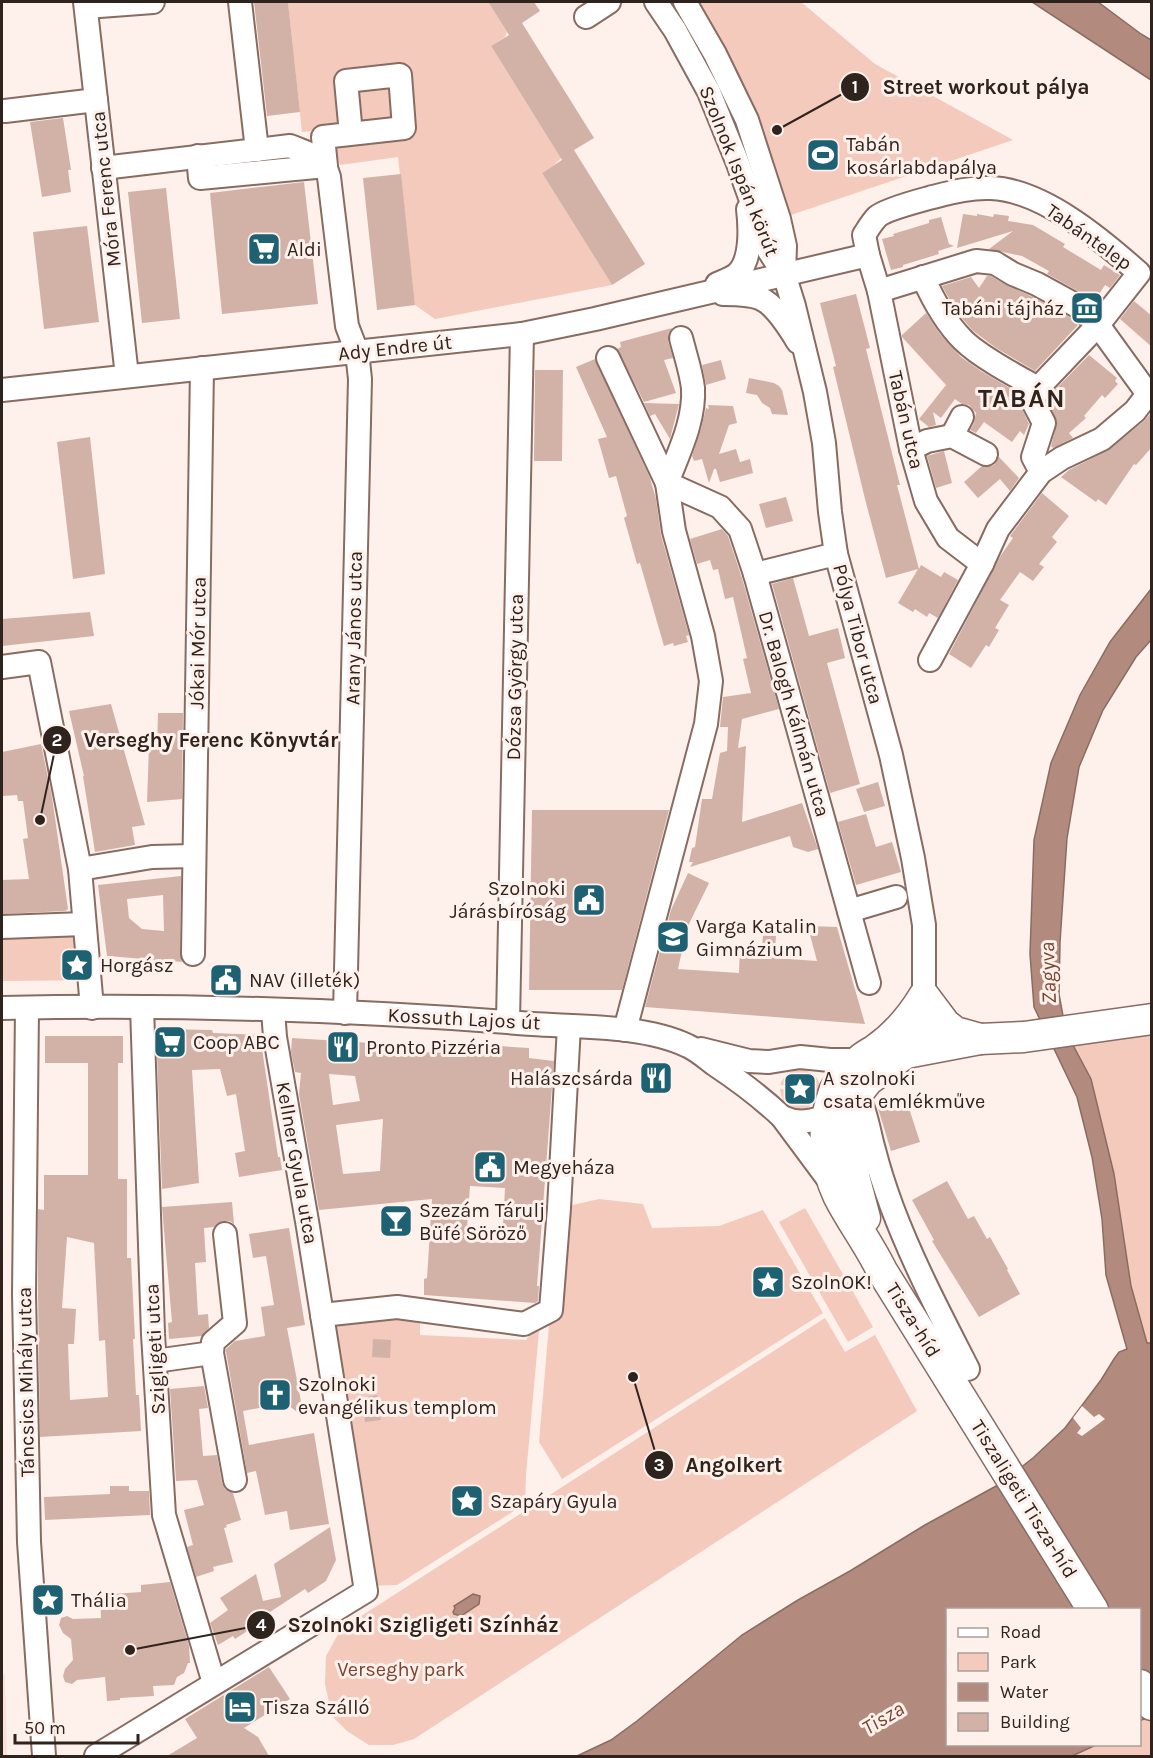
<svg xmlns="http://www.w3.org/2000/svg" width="1153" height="1758" viewBox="0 0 1153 1758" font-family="Karla,sans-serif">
	<rect width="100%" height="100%" fill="#fef0eb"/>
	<polygon fill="#fbe2d9" points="5,1674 7,1756 2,1756 2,1675"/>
	<g fill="#f3cabc">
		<polygon points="288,2 488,2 507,32 505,37 491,46 561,158 554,165 542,173 612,285 435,319 415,305 398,157 340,165 335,149 323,138 312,131 302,132"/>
		<polygon points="685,2 801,2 875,64 1013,140 779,219"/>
		<polygon points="92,911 99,980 2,981 2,916"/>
		<polygon points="1151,1020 1151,1343 1147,1343 1131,1286 1114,1174 1091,1079 1066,1032"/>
		<path d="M800 1069C839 1076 813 1124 788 1105 783 1101 781 1096 780 1089H794V1095L806 1096V1083H794V1086L780 1085C784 1075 790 1071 800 1069Z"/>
		<polygon points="599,1199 643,1204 652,1228 719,1226 763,1210 823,1313 562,1479 539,1442 559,1208"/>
		<polygon points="805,1208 873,1327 848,1342 779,1222"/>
		<polygon points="401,1318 420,1320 420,1335 526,1340 531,1333 539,1331 526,1475 525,1504 397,1585 368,1586 329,1321"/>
		<polygon points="825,1318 845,1352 875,1335 917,1411 414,1739 393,1745 369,1745 347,1731 332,1716 325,1684 326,1656 341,1629"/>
		<polygon points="1151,1715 1151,1756 1072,1756 1096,1745 1140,1744 1140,1721"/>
	</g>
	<g fill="#b38b7e" stroke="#8b6c61" stroke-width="1.5">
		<polygon points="1032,2 1098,2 1141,34 1151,40 1151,80"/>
		<polygon points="1151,589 1151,640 1136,657 1103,710 1079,767 1067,838 1060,942 1059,994 1066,1032 1091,1079 1114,1174 1131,1286 1147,1343 1151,1343 1151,1715 1140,1721 1140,1610 948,1610 948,1744 1096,1745 1072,1756 577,1756 611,1740 637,1721 742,1635 798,1600 850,1571 925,1525 998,1485 1033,1458 1065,1428 1101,1380 1114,1359 1119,1352 1127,1349 1106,1275 1102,1219 1092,1157 1077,1097 1034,1007 1030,954 1034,840 1051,763 1080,695 1110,642"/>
		<polygon points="473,1594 480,1596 479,1604 461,1616 454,1614 453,1612 455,1608 454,1606"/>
	</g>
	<polygon fill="#fef0eb" points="1082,1406 1094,1417 1099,1414 1105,1419 1082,1436 1077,1433 1081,1428 1073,1418"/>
	<g fill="#d2b2a7" fill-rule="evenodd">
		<polygon points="254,2 288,2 300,112 267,116"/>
		<polygon points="488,2 534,2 540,11 522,23 594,138 574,150 645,264 612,285 542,173 562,160 491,46 509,35"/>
		<polygon points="63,118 71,170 68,170 71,192 42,197 30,122"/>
		<polygon points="401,174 415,305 377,310 363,178"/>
		<polygon points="304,182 318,304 222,314 210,193"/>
		<polygon points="166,188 180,319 142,323 128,192"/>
		<polygon points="963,214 977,216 977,214 993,217 994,214 1009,216 1008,221 1033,225 1065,244 1063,247 1101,270 1104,265 1120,275 1110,288 1105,285 1094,302 1085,295 1047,274 1049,271 1022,256 989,249 1013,231 957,248"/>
		<polygon points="941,217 949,244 954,246 938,251 939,254 903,265 903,267 891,270 882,239 894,236 893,234 929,223 929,220"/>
		<polygon points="87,226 99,322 44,329 33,232"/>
		<polygon points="987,276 991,276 1008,286 1031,296 1071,318 1078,325 1035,371 996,348 972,330 956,311 942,286 971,277 979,288"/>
		<polygon points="856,294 870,348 866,349 900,485 897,485 919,569 921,565 941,577 944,572 958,580 938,618 929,613 927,617 915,609 913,612 898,603 918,569 886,578 866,503 833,367 836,366 820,303"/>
		<polygon points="1134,301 1152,316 1152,347 1120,319"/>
		<polygon points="926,313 940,334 961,357 981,371 1013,390 1008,398 1021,407 1029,424 1024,435 1020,431 1012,442 984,422 976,433 970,430 974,423 976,413 969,405 962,404 955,399 941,418 933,412 936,425 929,427 919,419 946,385 902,337 902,335"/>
		<polygon points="672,328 668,334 668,341 673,358 664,360 676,393 644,402 617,349 621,347 620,342"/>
		<polygon points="1089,355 1117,378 1115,381 1118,384 1105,398 1102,395 1084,416 1086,418 1069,433 1073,438 1053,448 1051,446 1057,422 1048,401 1050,395"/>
		<polygon points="595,359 650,478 656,499 661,535 689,635 686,636 688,642 674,646 673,643 664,646 640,563 637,564 624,518 627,516 616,476 609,478 598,439 607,437 576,367"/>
		<polygon points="721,360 726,379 706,385 702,365"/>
		<polygon points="535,370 563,370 562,461 534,461"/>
		<polygon points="749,378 774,383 779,386 782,390 788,415 772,414 770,408 762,403 757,395 746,393"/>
		<polygon points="644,403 679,404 670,439 655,414 650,416"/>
		<polygon points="708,405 733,406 737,423 729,425 719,454 736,449 740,462 750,459 753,473 720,482 716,469 714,469 709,483 702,459 694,461 692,456 701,429 706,408 709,409"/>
		<polygon points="1152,412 1152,447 1136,465 1134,464 1106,505 1098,499 1096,502 1061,477 1069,470 1110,449 1144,421"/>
		<polygon points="90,437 105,574 73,579 57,442"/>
		<polygon points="944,451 952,483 936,488 927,456"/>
		<polygon points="999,457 1019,478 1010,491 1000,479 978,498 964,482 982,466 987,467 994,465"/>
		<polygon points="1042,493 1069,516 1052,537 1057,542 1039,564 1044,567 1033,581 1020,572 1000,600 1009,605 995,628 999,630 989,647 986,645 971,668 949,654 1001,555 1013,538 1010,536"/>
		<polygon points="786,497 793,521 766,528 759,504"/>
		<polygon points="722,529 728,536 742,578 779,709 742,719 738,748 746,746 742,822 802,803 818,849 808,852 793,847 790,836 690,867 693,862 689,862 692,848 695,847 702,799 712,799 720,753 727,751 728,727 720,727 723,697 751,693 743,659 747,658 733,597 725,599 718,569 713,570 710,560 697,564 690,539"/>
		<polygon points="793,578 809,636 838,628 845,658 827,663 860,784 830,793 772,584"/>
		<polygon points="90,612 94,636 2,646 2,619"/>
		<polygon points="111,704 145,825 132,827 135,845 95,852 83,776 84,776 69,711"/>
		<polygon points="158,713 183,713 182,799 147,802 149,747 157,747"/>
		<polygon points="41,744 52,797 68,909 65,911 2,914 2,880 29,879 23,839 28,838 23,801 18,801 17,795 3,796 2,784 2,752"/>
		<polygon points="878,782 885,806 864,812 856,789"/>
		<polygon points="532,810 669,810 622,990 529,990"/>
		<polygon points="866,814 876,847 892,842 901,872 856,885 838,822"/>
		<polygon points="688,873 709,883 687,928 678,969 739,973 740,946 762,949 763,935 776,936 774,958 817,961 810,935 810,926 837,927 865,1024 645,1007 671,910"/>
		<path d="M181 876 180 954 182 962 107 956 98 885ZM163 895 164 931 142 929 129 918 127 899Z"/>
		<polygon points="156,1029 212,1030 213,1033 260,1035 278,1157 280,1157 282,1170 239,1177 235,1153 245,1151 236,1094 227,1096 220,1069 192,1070 199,1183 162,1189"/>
		<path d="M45 1036H123V1063H118V1179H127V1258H131L135 1339H133L136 1395H139L141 1431 40 1437 38 1294V1209L44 1210V1175H88V1063H45ZM67 1237 94 1243 99 1341 105 1340 108 1397 70 1400 68 1344H74L76 1309 62 1308Z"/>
		<path d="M292 1038 419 1046V1052L448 1053H467V1044L529 1048V1058L554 1061 537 1286H539L538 1301 535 1303 424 1295V1279L427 1278 432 1199 319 1210 299 1094 301 1073 295 1072 291 1052ZM329 1074 355 1076 360 1101 333 1105ZM383 1119 380 1171 343 1174 336 1125ZM470 1186 505 1188 502 1243 466 1241Z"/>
		<polygon points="905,1096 920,1142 891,1151 877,1105"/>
		<polygon points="947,1181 968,1219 974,1216 987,1239 990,1237 1008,1269 1007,1270 1020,1294 979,1317 932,1241 934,1240 912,1200"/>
		<polygon points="232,1202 234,1224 230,1221 223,1221 218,1223 214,1227 204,1228 206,1262 195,1263 198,1315 208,1314 209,1328 202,1336 169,1339 168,1323 172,1322 162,1207"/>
		<polygon points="289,1228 305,1325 287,1328 304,1417 285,1403 243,1411 249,1445 314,1433 329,1524 290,1530 287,1511 265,1515 256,1471 247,1473 226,1352 226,1349 235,1341 265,1336 261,1307 274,1305 266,1256 253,1258 249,1234"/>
		<polygon points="373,1339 391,1340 390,1358 372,1357"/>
		<polygon points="204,1386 208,1408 199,1409 203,1456 217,1455 222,1483 225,1489 233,1493 241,1520 226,1525 227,1527 224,1528 233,1562 213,1567 214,1571 196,1577 187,1547 193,1545 184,1510 204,1505 197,1480 176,1481 170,1389"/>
		<polygon points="377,1395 381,1420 365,1422 362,1398"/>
		<polygon points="110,1486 129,1486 129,1491 149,1491 150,1515 45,1520 44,1497 110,1494"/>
		<polygon points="330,1527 336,1560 326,1581 308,1593 305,1589 247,1627 249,1630 235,1639 233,1636 218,1645 210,1623 228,1610 220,1598 256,1574 263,1601 281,1597 274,1564"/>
		<polygon points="170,1582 189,1646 190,1663 188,1663 184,1673 177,1677 174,1685 153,1686 154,1696 120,1698 120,1700 107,1701 105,1677 77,1680 72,1684 65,1682 63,1676 65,1669 73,1660 71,1639 63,1633 59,1625 61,1618 67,1616 73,1619 101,1618 100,1595 141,1592 141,1585"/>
		<polygon points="269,1667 290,1699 244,1728 258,1737 269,1756 167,1756 197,1738 185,1719"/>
	</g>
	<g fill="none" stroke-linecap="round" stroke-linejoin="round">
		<defs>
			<g id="minor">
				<polyline points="85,2 127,376"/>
				<polyline points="240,2 257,150"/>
				<polyline points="656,2 675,30 709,92 737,161 769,251 784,274 794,306 815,392 824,443 830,512 836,554 891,755 913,858 924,925 924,996 918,1018 923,1034 930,1038 953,1043"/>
				<polyline points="685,2 715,54 747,120 779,219 785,246 784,274"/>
				<polyline points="86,7 153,2"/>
				<polyline points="586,17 609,2"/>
				<polyline points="5,111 96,100"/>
				<polyline points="198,156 200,178 326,166 323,137 404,128 400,75 346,81 351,134"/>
				<path d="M103 168 290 146C309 154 323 155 329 177L347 326 357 352 360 379 345 1013"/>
				<path d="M923 277C933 300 945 322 963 340 980 357 1016 376 1038 388"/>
				<path d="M717 284C724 281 733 278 738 273 752 259 750 226 748 209"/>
				<polyline points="879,291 976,261 995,263 1013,274 1037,284 1079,307 1098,325 1148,394 1135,411 1102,439 1062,458 1041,472 998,529 982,564 930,660"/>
				<path d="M723 294C734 294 755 294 765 301 778 309 790 329 798 342"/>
				<polyline points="608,358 667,483 674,531 703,636 711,681 706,724 625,1030"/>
				<polyline points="2,390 522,334 595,319 868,255"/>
				<polyline points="952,436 962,417"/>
				<polyline points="911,449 927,441 952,436 986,454"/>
				<polyline points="667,483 720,507 740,529 755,574 869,983"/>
				<path d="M667 483C678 454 695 421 693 388 691 371 685 354 681 338"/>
				<path d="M982 564 948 538 926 501 911 449 879 291 868 255 864 235C868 229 872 222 877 217 884 210 918 201 929 198 949 193 970 187 991 188 1043 190 1102 240 1139 273L1098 325 1038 388 1033 402 1044 423 1033 457 1041 472"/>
				<polyline points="755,574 836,554"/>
				<polyline points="2,667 39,662 80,869 92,1008"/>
				<polyline points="80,869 152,857 194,856"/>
				<polyline points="849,911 896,897"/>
				<polyline points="2,927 84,924"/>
				<polyline points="193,954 202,368"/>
				<polyline points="142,1007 153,1334 164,1515 214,1683"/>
				<path d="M2 1008C178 1004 356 1010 532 1024 579 1027 645 1025 688 1046 697 1050 706 1058 714 1064 738 1080 761 1097 782 1117L831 1183"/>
				<polyline points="27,1008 24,1294 29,1542 44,1756"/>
				<polyline points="508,1021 522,334"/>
				<polyline points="701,1049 749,1061 769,1062 800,1057 830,1060 859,1060"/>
				<path d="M856 1095C866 1108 869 1133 874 1150 879 1170 885 1188 892 1207 913 1263 941 1316 968 1369"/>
				<path d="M782 1117C804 1127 820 1118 841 1110"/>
				<polyline points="225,1234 235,1323 213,1342 212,1353 235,1480"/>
				<polyline points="322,1315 397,1307 524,1324 551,1310 559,1208 569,1026"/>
				<polyline points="155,1361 212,1353"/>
				<polyline points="96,1756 366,1591 308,1227 275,1037 273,1010"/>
			</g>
			<g id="major">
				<path d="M980 1039 955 1032 945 1024 924 996C911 1018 896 1035 875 1050 870 1053 864 1056 860 1060 852 1066 841 1078 836 1088 833 1091 833 1097 831 1101 822 1132 824 1165 838 1195 851 1221 869 1244 882 1271L1093 1610"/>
				<polyline points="906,1053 980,1039 1024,1037 1152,1019"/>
				<polyline points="865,1218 855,1180 847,1127 846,1108 868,1080 911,1049"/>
				<polyline points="1140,1685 1152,1705"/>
			</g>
		</defs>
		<use href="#minor" stroke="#886b61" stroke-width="26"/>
		<use href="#major" stroke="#886b61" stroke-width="33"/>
		<use href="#minor" stroke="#fff" stroke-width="22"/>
		<use href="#major" stroke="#fff" stroke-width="30"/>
	</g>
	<defs>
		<symbol id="stadium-square" viewBox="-11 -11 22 22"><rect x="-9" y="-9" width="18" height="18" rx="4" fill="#1d6173" stroke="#fef0eb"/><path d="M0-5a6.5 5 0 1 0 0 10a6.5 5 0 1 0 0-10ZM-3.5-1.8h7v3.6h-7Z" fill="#fff"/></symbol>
		<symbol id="supermarket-square" viewBox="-11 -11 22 22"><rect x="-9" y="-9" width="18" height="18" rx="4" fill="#1d6173" stroke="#fef0eb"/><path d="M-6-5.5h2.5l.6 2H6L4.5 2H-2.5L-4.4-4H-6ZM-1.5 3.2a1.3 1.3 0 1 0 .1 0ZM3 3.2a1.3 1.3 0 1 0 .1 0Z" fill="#fff"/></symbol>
		<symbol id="museum-square" viewBox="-11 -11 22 22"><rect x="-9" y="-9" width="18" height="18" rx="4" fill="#1d6173" stroke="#fef0eb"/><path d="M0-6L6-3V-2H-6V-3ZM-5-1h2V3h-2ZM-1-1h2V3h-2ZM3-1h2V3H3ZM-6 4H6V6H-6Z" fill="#fff"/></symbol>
		<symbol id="civic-square" viewBox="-11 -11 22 22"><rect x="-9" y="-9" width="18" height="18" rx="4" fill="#1d6173" stroke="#fef0eb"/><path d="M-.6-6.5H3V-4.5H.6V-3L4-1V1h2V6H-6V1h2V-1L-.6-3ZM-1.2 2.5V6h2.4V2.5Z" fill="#fff"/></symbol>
		<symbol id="school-square" viewBox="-11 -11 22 22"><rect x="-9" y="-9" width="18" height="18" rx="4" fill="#1d6173" stroke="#fef0eb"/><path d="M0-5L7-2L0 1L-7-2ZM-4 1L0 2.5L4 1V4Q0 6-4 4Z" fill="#fff"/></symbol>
		<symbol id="sight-square" viewBox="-11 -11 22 22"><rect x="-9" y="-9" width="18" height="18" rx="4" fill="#1d6173" stroke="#fef0eb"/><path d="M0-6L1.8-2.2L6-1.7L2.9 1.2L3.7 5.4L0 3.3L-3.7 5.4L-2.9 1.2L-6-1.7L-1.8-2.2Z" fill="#fff"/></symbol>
		<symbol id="restaurant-square" viewBox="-11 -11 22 22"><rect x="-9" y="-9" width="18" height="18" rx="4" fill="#1d6173" stroke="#fef0eb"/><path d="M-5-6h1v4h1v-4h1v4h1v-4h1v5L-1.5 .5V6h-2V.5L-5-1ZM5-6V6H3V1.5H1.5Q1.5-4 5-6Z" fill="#fff"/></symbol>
		<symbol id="bar-square" viewBox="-11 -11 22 22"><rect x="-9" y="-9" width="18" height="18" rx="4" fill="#1d6173" stroke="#fef0eb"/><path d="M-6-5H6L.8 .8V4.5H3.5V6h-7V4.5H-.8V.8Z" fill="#fff"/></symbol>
		<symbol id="church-square" viewBox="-11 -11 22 22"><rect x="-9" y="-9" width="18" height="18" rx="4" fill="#1d6173" stroke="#fef0eb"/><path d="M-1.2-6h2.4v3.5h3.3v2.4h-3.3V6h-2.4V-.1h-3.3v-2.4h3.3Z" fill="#fff"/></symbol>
		<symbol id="hotel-square" viewBox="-11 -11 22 22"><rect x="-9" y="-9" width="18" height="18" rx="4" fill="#1d6173" stroke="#fef0eb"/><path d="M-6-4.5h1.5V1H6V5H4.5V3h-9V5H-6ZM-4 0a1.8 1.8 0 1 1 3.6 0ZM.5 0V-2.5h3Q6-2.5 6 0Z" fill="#fff"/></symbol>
	</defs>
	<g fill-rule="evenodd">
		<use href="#stadium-square" x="804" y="136" width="38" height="38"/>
		<use href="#supermarket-square" x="245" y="230" width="38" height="38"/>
		<use href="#museum-square" x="1068" y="289" width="38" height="38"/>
		<use href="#civic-square" x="570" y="881" width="38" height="38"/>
		<use href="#school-square" x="654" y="918" width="38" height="38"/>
		<use href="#sight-square" x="58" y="946" width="38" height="38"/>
		<use href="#civic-square" x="207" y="961" width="38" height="38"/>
		<use href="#supermarket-square" x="151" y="1023" width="38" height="38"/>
		<use href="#restaurant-square" x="324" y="1028" width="38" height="38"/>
		<use href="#restaurant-square" x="637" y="1059" width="38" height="38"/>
		<use href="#sight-square" x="781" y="1070" width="38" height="38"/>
		<use href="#civic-square" x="471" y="1148" width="38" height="38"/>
		<use href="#bar-square" x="377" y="1202" width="38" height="38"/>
		<use href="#sight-square" x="749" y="1263" width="38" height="38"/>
		<use href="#church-square" x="256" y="1376" width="38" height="38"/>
		<use href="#sight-square" x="448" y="1482" width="38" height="38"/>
		<use href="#sight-square" x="29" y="1581" width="38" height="38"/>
		<use href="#hotel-square" x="221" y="1688" width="38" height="38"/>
	</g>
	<g text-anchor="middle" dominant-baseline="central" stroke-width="6" stroke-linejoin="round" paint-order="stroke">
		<g font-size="20" fill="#2f231e" stroke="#fef0eb" text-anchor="start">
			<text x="846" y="144">Tabán<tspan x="846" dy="23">kosárlabdapálya</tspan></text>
			<text x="287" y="249">Aldi</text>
			<text x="1064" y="308" text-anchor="end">Tabáni tájház</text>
			<text x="566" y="888" text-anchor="end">Szolnoki<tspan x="566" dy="23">Járásbíróság</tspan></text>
			<text x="696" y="926">Varga Katalin<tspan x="696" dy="23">Gimnázium</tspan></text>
			<text x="100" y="965">Horgász</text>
			<text x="249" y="980">NAV (illeték)</text>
			<text x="193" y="1042">Coop ABC</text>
			<text x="366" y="1047">Pronto Pizzéria</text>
			<text x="633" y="1078" text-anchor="end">Halászcsárda</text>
			<text x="823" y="1078">A szolnoki<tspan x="823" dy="23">csata emlékműve</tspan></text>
			<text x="513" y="1167">Megyeháza</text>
			<text x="419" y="1210">Szezám Tárulj<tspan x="419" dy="23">Büfé Söröző</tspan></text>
			<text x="791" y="1282">SzolnOK!</text>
			<text x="298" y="1384">Szolnoki<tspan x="298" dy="23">evangélikus templom</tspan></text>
			<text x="490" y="1501">Szapáry Gyula</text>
			<text x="71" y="1600">Thália</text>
			<text x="263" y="1707">Tisza Szálló</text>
		</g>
		<g font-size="20" fill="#2f231e" stroke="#fef0eb">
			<text transform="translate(739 171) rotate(68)">Szolnok Ispán körút</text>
			<text transform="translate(106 189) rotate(-96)">Móra Ferenc utca</text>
			<text transform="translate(1089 237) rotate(35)">Tabántelep</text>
			<text transform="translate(395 348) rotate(-6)">Ady Endre út</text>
			<text transform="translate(906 420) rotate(77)">Tabán utca</text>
			<text transform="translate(354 628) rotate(-89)">Arany János utca</text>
			<text transform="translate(858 634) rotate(75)">Pólya Tibor utca</text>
			<text transform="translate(198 643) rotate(-89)">Jókai Mór utca</text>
			<text transform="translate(515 677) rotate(-89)">Dózsa György utca</text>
			<text transform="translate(794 714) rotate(74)">Dr. Balogh Kálmán utca</text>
			<text transform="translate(464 1019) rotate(3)">Kossuth Lajos út</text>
			<text transform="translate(297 1163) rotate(80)">Kellner Gyula utca</text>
			<text transform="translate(913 1320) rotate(58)">Tisza-híd</text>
			<text transform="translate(155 1349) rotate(-93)">Szigligeti utca</text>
			<text transform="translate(26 1382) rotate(-91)">Táncsics Mihály utca</text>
			<text transform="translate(1024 1499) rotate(58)">Tiszaligeti Tisza-híd</text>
		</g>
		<g font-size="20" fill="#7b4431" stroke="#fef0eb">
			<text x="401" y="1669">Verseghy park</text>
		</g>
		<g font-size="21" font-style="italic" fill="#7b4431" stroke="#fef0eb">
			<text transform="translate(1048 973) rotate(-92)">Zagyva</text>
			<text transform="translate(883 1718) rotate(-31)">Tisza</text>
		</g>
		<g font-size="26" font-weight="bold" letter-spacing="1.5" fill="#2f231e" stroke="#fef0eb">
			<text x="1022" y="398">TABÁN</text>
		</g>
	</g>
	<path fill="none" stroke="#2f231e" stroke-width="2" d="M777 130L855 87M40 820L57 740M633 1377L659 1465M130 1650L261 1625"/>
	<g fill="#2f231e" stroke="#fef0eb" stroke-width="2">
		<circle cx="777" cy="130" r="6"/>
		<circle cx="40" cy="820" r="6"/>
		<circle cx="633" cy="1377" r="6"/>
		<circle cx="130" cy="1650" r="6"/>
		<circle cx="855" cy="87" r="15"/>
		<circle cx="57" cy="740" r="15"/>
		<circle cx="659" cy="1465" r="15"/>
		<circle cx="261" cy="1625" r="15"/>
	</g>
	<g font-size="18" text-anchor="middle" font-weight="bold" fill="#fff">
		<text x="855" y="93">1</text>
		<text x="57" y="746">2</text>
		<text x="659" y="1471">3</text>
		<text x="261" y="1631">4</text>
	</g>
	<g font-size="21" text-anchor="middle" font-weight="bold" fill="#2f231e" stroke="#fef0eb" stroke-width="6" stroke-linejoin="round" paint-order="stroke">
		<text x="986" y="94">Street workout pálya</text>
		<text x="211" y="747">Verseghy Ferenc Könyvtár</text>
		<text x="734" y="1472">Angolkert</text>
		<text x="423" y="1632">Szolnoki Szigligeti Színház</text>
	</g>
	<rect width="1153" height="1758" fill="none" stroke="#2f231e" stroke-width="6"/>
	<rect x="946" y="1608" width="195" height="138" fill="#fef0eb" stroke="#ab9e99" stroke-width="1.5"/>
	<rect x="958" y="1628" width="30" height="9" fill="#ffffff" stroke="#ab9e99" stroke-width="1.5"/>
	<text x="1000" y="1638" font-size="18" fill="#2f231e">Road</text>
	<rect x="958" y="1653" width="30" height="18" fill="#f3cabc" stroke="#ab9e99" stroke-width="1.5"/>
	<text x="1000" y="1668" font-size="18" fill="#2f231e">Park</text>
	<rect x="958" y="1683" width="30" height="18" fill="#b38b7e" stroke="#ab9e99" stroke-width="1.5"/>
	<text x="1000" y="1698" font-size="18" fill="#2f231e">Water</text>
	<rect x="958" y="1713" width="30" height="18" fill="#d2b2a7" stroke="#ab9e99" stroke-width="1.5"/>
	<text x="1000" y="1728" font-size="18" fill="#2f231e">Building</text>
	<path d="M15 1734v9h123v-9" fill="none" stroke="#2f231e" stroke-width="3"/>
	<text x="24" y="1734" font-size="18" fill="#2f231e" stroke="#fef0eb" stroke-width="4.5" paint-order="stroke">50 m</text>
</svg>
